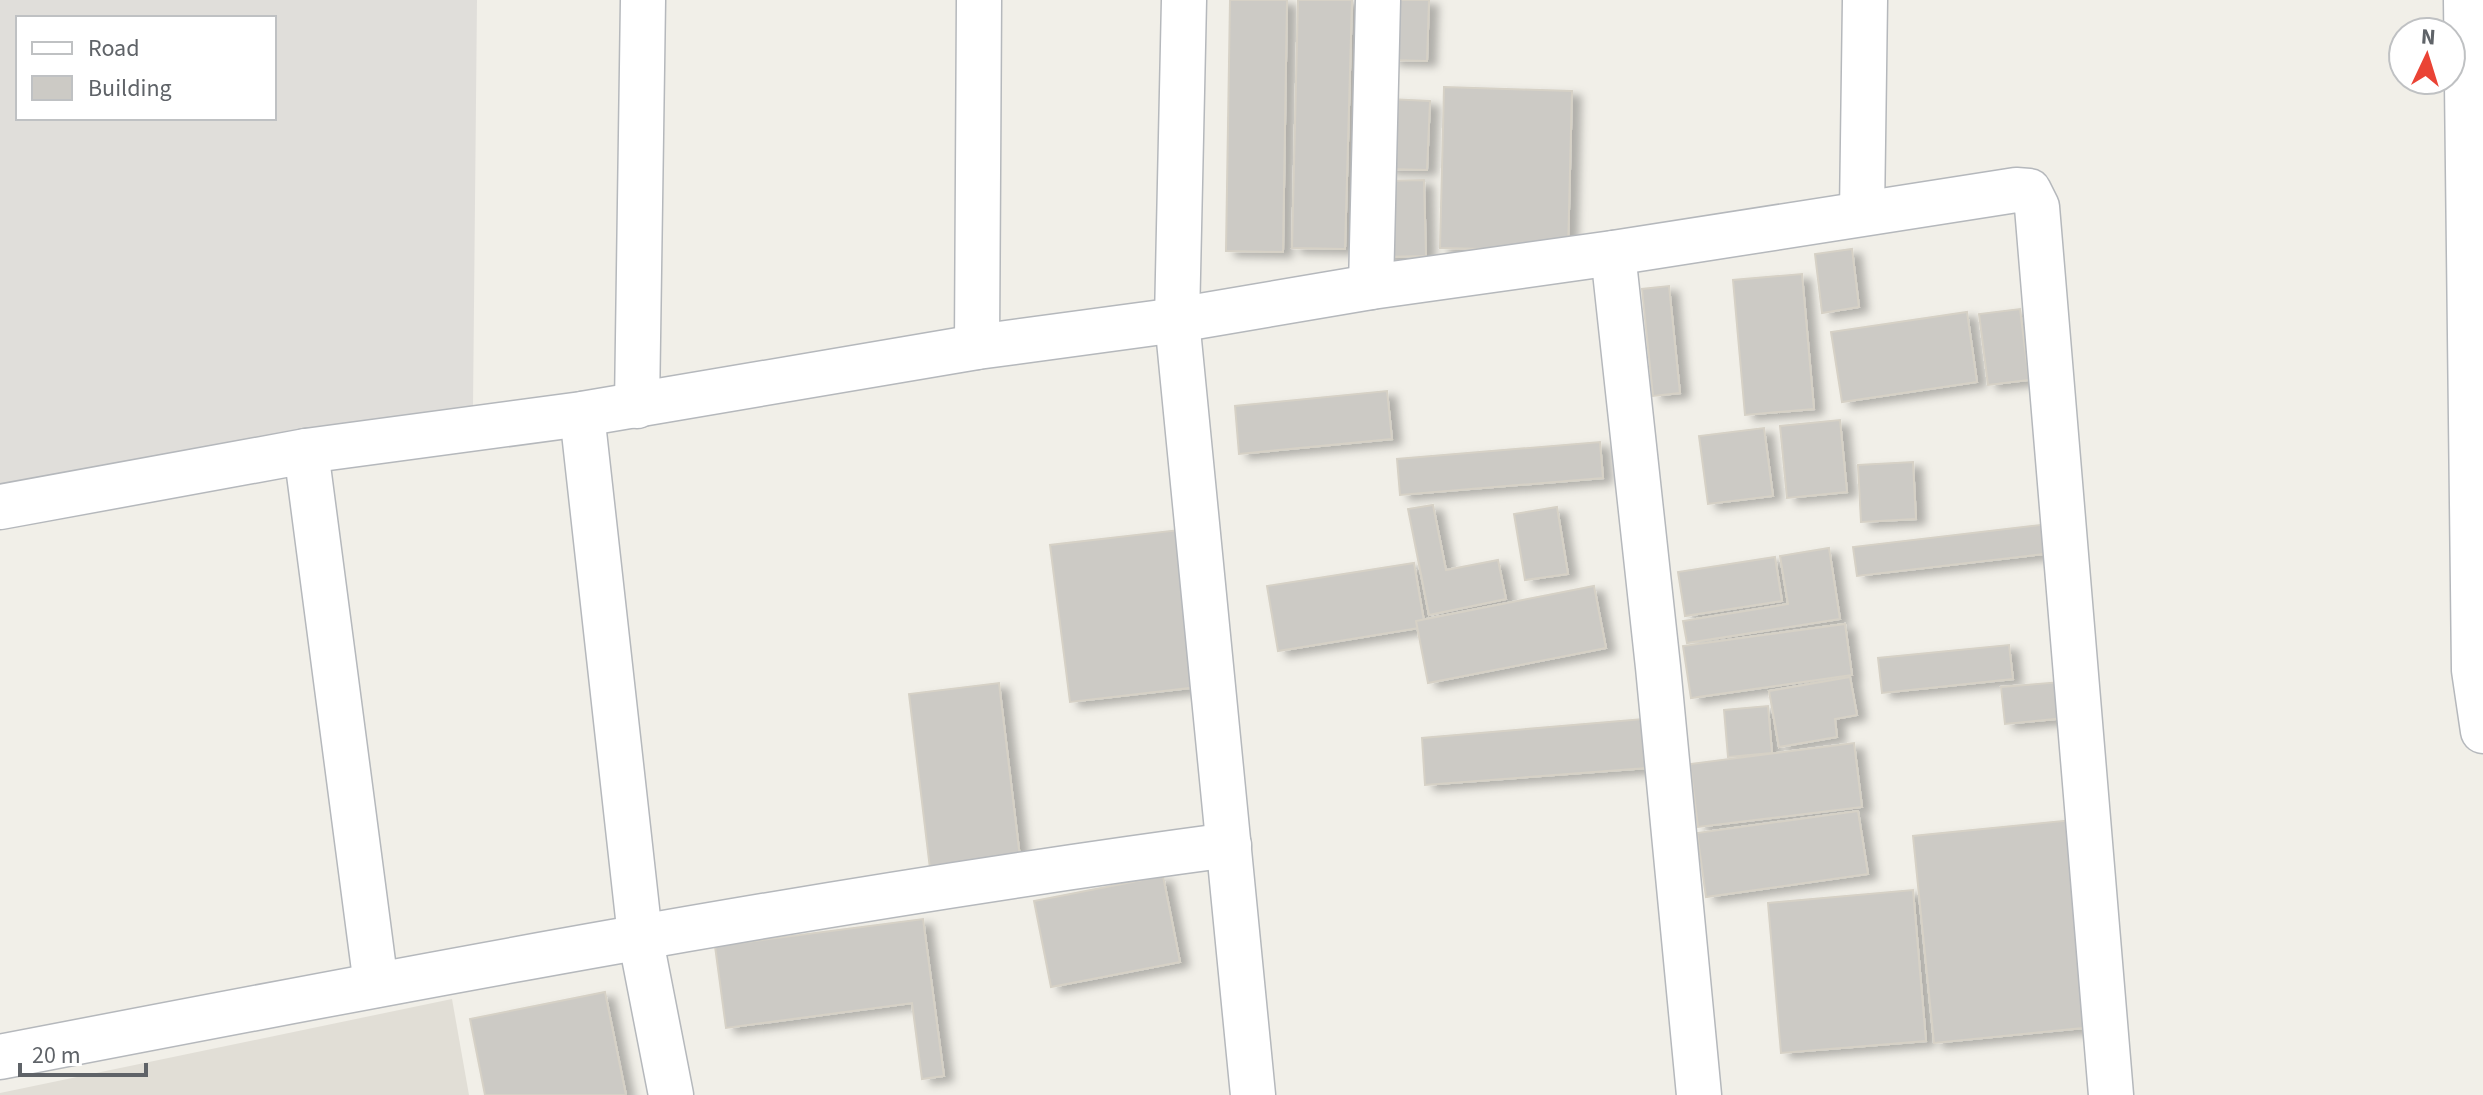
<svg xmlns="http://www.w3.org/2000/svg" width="2483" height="1095" viewBox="0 0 2483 1095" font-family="'Source Sans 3',sans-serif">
	<defs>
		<filter id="shadow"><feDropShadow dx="9" dy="5" stdDeviation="4" flood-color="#0004"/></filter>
	</defs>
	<rect width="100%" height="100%" fill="#f1efe8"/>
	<path fill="#e0deda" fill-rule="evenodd" d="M0 0H477L473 407 0 487ZM18 18H274V118H18Z"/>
	<polygon fill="#e1ded6" points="452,999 469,1095 0,1095 0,1093"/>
	<g fill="#cccac5" stroke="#d6d1c6" stroke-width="2" filter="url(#shadow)">
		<polygon points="1230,0 1287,0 1283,252 1226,251"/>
		<polygon points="1298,0 1352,0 1345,249 1292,248"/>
		<polygon points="1391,0 1429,0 1427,61 1390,60"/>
		<polygon points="1444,87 1572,91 1568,251 1440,248"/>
		<polygon points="1388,99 1430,101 1427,170 1385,169"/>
		<polygon points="1424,180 1426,256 1382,257 1380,181"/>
		<polygon points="1852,249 1859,307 1822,313 1815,254"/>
		<polygon points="1802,274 1814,409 1745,415 1733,280"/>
		<polygon points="1669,286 1680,393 1653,396 1642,289"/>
		<polygon points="2020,309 2029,380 1988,385 1979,314"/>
		<polygon points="1967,312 1977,382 1842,402 1831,332"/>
		<polygon points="1387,391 1392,439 1239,454 1235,406"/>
		<polygon points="1840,420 1847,492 1787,498 1780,426"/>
		<polygon points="1764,428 1773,496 1708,504 1699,436"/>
		<polygon points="1600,442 1603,478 1400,495 1397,459"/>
		<polygon points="1913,462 1916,519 1861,522 1858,465"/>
		<polygon points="1433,505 1446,570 1498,560 1506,599 1429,615 1408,509"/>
		<polygon points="1557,507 1568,574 1525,580 1514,514"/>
		<polygon points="2049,524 2053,553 1857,576 1853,547"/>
		<polygon points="1179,530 1198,687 1070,702 1050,545"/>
		<polygon points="1829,548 1840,619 1687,643 1683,621 1788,604 1780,556"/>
		<polygon points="1775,557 1782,601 1685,616 1678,572"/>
		<polygon points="1414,563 1425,627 1278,651 1267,586"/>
		<polygon points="1594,586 1606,648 1428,683 1416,621"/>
		<polygon points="1845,624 1852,675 1691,698 1683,646"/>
		<polygon points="2009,645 2013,679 1882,693 1878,658"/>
		<polygon points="1850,677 1857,715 1835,719 1837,737 1779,747 1769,691"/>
		<polygon points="2061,682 2065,718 2005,724 2001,687"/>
		<polygon points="999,683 1021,866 931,877 909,694"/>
		<polygon points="1768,706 1772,753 1728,757 1724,710"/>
		<polygon points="1643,719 1647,768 1425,785 1422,738"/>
		<polygon points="1854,743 1862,807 1698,827 1690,764"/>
		<polygon points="1858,811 1868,874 1706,897 1697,833"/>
		<polygon points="2073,820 2093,1027 1934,1043 1913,836"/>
		<polygon points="1163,876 1180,962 1051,987 1034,901"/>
		<polygon points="1913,890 1926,1041 1781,1053 1768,903"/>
		<polygon points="923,919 944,1076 922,1079 912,1003 726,1028 715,946"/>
		<polygon points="605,992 626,1095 485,1095 470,1019"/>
	</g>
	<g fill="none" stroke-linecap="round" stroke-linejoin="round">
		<defs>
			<g id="minor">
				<polyline points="1184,0 1177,320 1253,1095"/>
				<polyline points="2466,0 2474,670 2483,731"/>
				<polyline points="1862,213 1865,0"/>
				<polyline points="1613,253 1658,667 1699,1095"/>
				<polyline points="1371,287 1378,0"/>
				<polyline points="977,347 979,0"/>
				<polyline points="637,406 643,0"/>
				<polyline points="582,414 640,936 671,1095"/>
				<polyline points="306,451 376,985"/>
				<polyline points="0,507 306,451 582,414 977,347 1177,320 1371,287 1613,253 2016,190 2029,191 2037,207 2111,1095"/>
				<path d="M0 1057C408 978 817 900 1229 845"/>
			</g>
		</defs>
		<use href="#minor" stroke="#b5b8bc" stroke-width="47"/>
		<use href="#minor" stroke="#fff" stroke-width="44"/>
	</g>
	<rect x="16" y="16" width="260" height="104" fill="#ffffff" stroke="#bfc1c3" stroke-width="2"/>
	<rect x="32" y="42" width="40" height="12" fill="#ffffff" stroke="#bfc1c3" stroke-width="2"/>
	<text x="88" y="56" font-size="24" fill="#5f6368">Road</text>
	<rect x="32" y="76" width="40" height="24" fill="#cccac5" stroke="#bfc1c3" stroke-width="2"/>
	<text x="88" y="96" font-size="24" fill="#5f6368">Building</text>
	<g transform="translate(2427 56) rotate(4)"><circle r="38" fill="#ffffff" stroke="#bfc1c3" stroke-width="2"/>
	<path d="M0-6L14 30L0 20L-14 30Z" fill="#ea4335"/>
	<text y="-12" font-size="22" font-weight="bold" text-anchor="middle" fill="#5f6368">N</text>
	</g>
	<path d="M20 1063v12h126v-12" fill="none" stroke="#5f6368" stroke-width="4"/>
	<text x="32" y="1063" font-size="24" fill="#5f6368" stroke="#ffffff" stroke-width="6" paint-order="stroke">20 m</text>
</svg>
